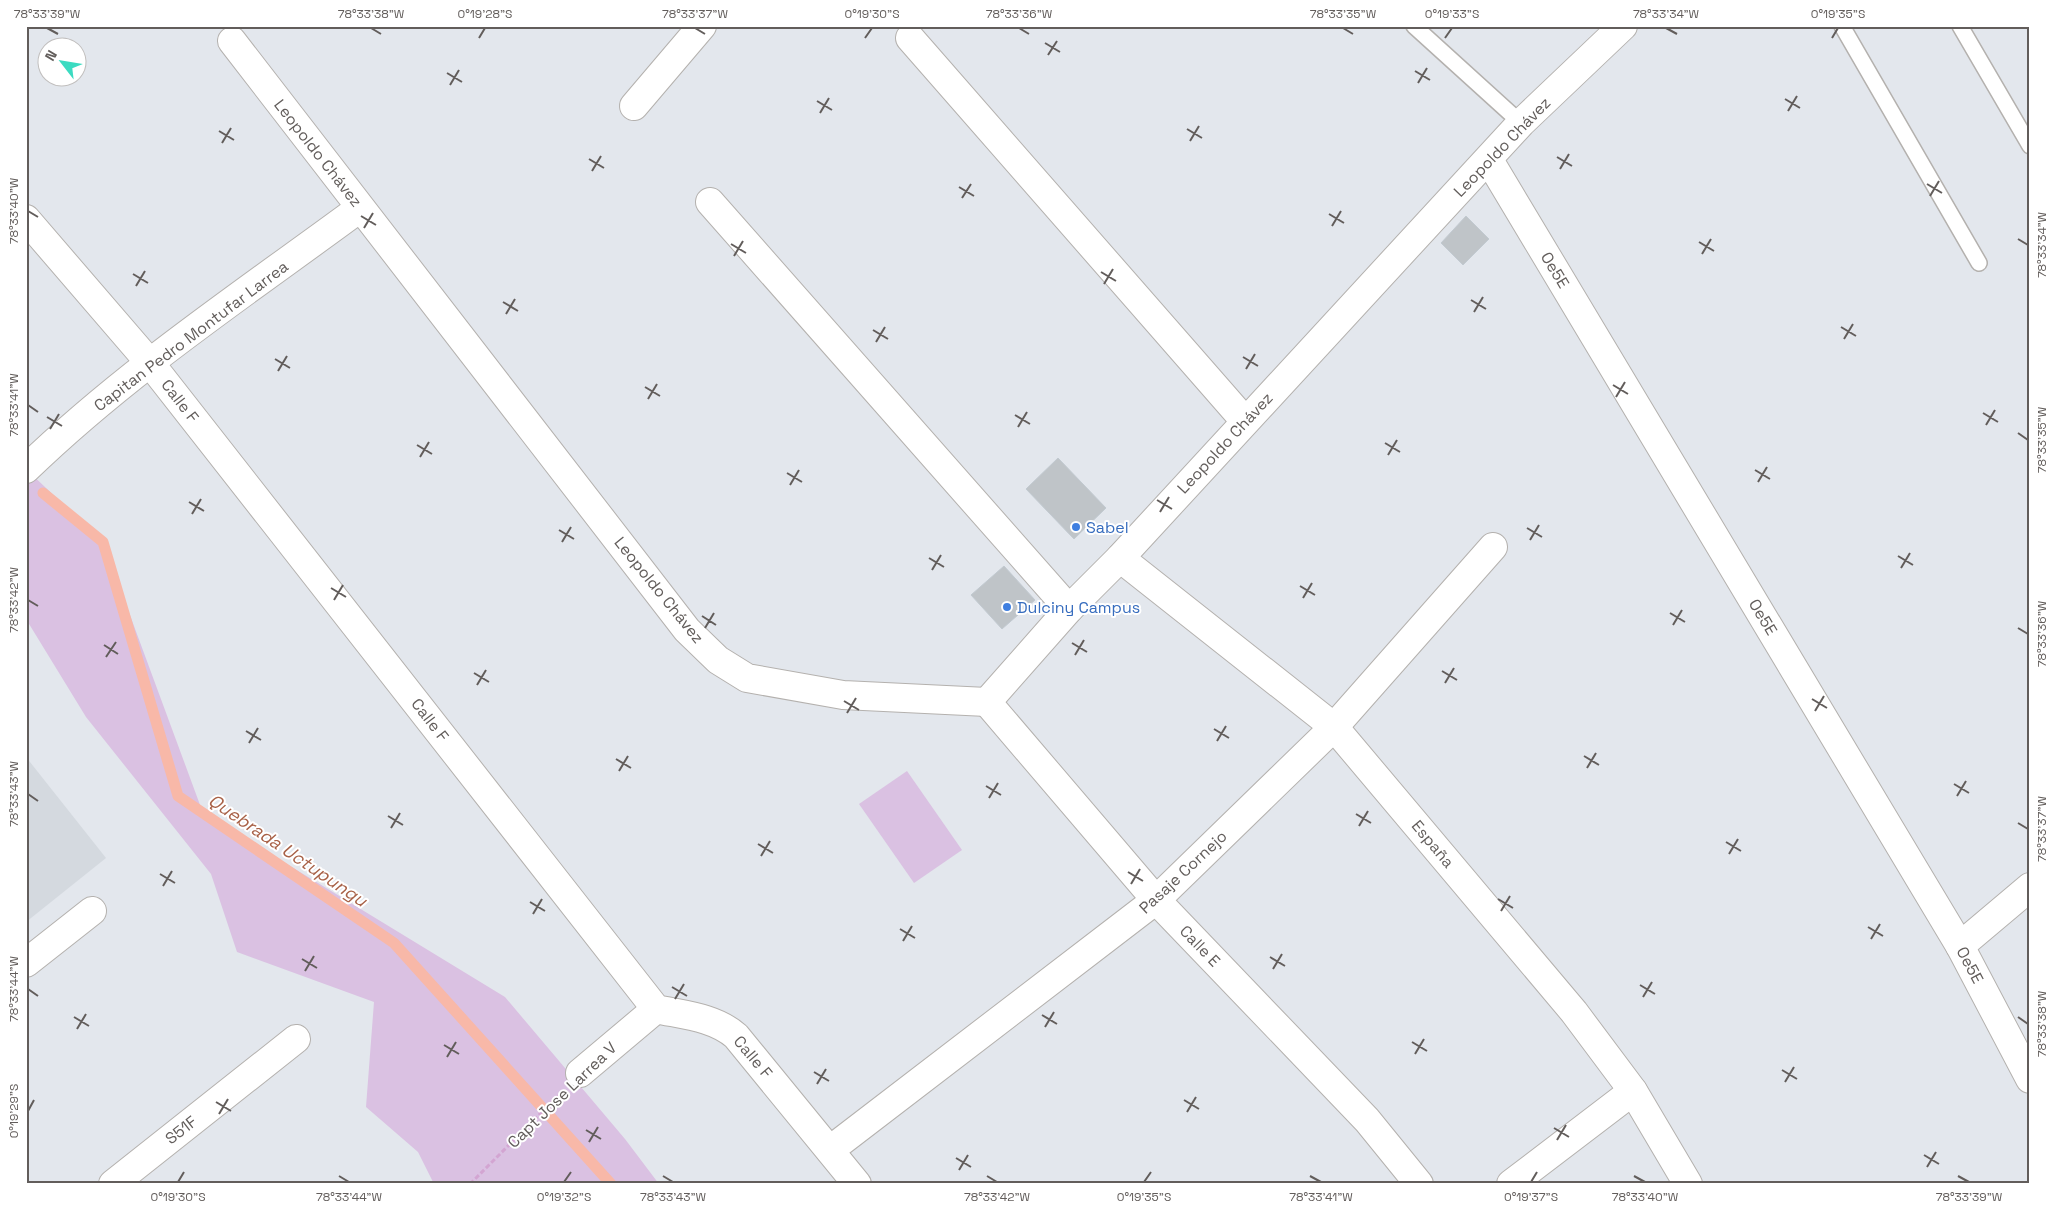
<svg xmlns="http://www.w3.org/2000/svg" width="2056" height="1210" viewBox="0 0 2056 1210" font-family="'Space Grotesk',sans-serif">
	<rect width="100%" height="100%" fill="#e3e7ed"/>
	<polygon fill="#d4d9df" points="26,757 106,858 26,922"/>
	<g fill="#dac1e2">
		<polygon points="26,469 103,542 203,813 505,997 625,1139 659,1184 434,1184 418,1152 366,1107 374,1002 237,952 211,874 86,717 26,619"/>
		<polygon points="907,771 962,850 914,883 859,804"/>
	</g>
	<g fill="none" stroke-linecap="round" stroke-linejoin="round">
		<polyline stroke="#f8b8a8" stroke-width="11" points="43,493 103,542 178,796 394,943 611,1184"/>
	</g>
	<g fill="#bfc4c8" stroke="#c2cad1">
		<polygon points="1466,216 1489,239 1463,265 1441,243"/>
		<polygon points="1058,458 1106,508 1074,539 1026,489"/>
		<polygon points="1004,566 1035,600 1002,629 971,595"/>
	</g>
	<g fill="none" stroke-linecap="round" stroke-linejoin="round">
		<defs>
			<g id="service">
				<polyline points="1414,26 1521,123"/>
				<polyline points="1842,26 1979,263"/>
				<polyline points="1960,26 2030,146"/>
			</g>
			<g id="minor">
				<polyline points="910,38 1245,421"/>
				<polyline points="232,41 687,630 718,660 747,678 843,695 987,702"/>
				<polyline points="634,106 702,26"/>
				<polyline points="1489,160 1960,946 2030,1079"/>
				<polyline points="710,202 1069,609"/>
				<path d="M26 219 150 363 656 1009C683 1015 714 1017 736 1036L857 1184"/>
				<path d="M26 469C126 372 249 290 360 208"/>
				<polyline points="1120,558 1334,727 1574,1012 1633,1091 1688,1184"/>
				<polyline points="987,702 1069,609 1120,558 1521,123 1623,26"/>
				<polyline points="987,702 1156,900 1367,1120 1419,1184"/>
				<polyline points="1960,946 2030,887"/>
				<polyline points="26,963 92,911"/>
				<polyline points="580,1073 656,1009"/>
				<polyline points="830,1150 1156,900 1334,727 1493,547"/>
				<polyline points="113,1184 296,1039"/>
				<polyline points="1511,1184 1633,1091"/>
			</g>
		</defs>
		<use href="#service" stroke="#b4b1ae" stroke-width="18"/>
		<use href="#minor" stroke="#b4b1ae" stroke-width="30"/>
		<polyline stroke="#d3a5d2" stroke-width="3" stroke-dasharray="5 2.5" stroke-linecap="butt" points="470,1184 559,1095"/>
		<use href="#service" stroke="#fff" stroke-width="15"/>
		<use href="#minor" stroke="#fff" stroke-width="28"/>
	</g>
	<path fill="none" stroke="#625d5b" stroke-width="2" d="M47 28 58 34M371 28 381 34M695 28 705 34M1019 28 1029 34M1343 28 1353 34M1666 28 1677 34M479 38 485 28M865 38 872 28M1445 38 1452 28M1832 38 1838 28M1045 43 1060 52M1048 55 1057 41M1415 71 1430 80M447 73 462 82M1418 83 1427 68M450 85 459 70M1785 99 1800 108M817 101 832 110M1788 111 1797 96M820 113 829 98M1187 129 1202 138M219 131 234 140M1190 141 1199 126M222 143 231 128M1557 157 1572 166M589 159 604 168M1560 169 1569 154M592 171 601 156M1927 184 1942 193M959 187 974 196M1930 196 1939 181M962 198 971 184M28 211 38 217M1329 214 1344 223M361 216 376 225M1332 226 1341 211M364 228 373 213M2018 239 2028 245M1699 242 1714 251M731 244 746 253M1702 254 1711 239M734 256 743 241M1101 272 1116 281M133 274 148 283M1104 284 1113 269M136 286 145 271M1471 300 1486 309M503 302 518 311M1474 312 1483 297M506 314 515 299M1841 327 1856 336M873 330 888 339M1844 339 1853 324M876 342 885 327M1243 357 1258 366M275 359 290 368M1246 369 1255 354M278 371 287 356M1613 385 1628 394M645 387 660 396M1616 397 1625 382M648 399 657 384M28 405 38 412M1983 413 1998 422M1015 415 1030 424M47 417 62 426M1986 425 1995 410M1018 427 1027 412M50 429 59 414M2018 433 2028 440M1385 443 1400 452M417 445 432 454M1388 455 1397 440M420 457 429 442M1755 470 1770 479M787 473 802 482M1758 482 1767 467M790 485 799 470M1157 500 1172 509M189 502 204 511M1160 512 1169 497M192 514 201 499M1527 528 1542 537M559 530 574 539M1530 540 1539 525M562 542 571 527M1898 556 1913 565M929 558 944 567M1901 568 1910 553M932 570 941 555M1300 586 1315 595M331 588 346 597M1303 598 1312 583M28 600 38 606M334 600 343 585M1670 613 1685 622M702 616 716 625M1673 625 1682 610M705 628 714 613M2018 628 2028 634M1072 643 1087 652M104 645 118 654M1075 655 1084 640M106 657 116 642M1442 671 1457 680M474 673 489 682M1445 683 1454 668M477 685 486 670M1812 699 1827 708M844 701 859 710M1815 711 1824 696M847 713 856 698M1214 729 1229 738M246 731 261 740M1217 741 1226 726M249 743 258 728M1584 756 1599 765M616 759 631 768M1587 768 1596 753M619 771 628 756M1954 784 1969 793M986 786 1001 795M28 794 38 801M1957 796 1966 781M989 798 998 783M1356 814 1371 823M388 816 403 825M2018 823 2028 829M1359 826 1368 811M391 828 400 813M1726 842 1741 851M758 844 773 853M1729 854 1738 839M761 856 770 841M1128 872 1143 881M160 874 175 883M1131 884 1140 869M163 886 172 871M1498 899 1513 908M530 902 545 911M1501 911 1510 896M533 914 542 899M1868 927 1883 936M900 929 915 938M1871 939 1880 924M903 941 912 926M1270 957 1285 966M302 959 317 968M1273 969 1282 954M305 971 314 956M1640 985 1655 994M672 987 687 996M28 989 38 996M1643 997 1652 982M675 999 684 984M1042 1015 1057 1024M74 1017 89 1026M2018 1017 2028 1024M1045 1027 1054 1012M77 1029 86 1014M1412 1042 1427 1051M444 1045 459 1054M1415 1054 1424 1039M447 1057 456 1042M1782 1070 1797 1079M814 1072 829 1081M1785 1082 1794 1067M817 1084 826 1069M1184 1100 1199 1109M216 1102 231 1111M28 1111 34 1100M1187 1112 1196 1097M219 1114 228 1099M1554 1128 1569 1137M586 1130 601 1139M1557 1140 1566 1125M589 1142 598 1127M1924 1155 1939 1164M956 1158 971 1167M1927 1167 1936 1152M959 1170 968 1155M339 1176 349 1182M663 1176 673 1182M987 1176 997 1182M1310 1176 1321 1182M1634 1176 1645 1182M1958 1176 1969 1182M178 1182 184 1172M564 1182 571 1172M1144 1182 1151 1172M1531 1182 1537 1172"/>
	<g fill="#3f7fe0" stroke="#fff" stroke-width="2">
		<circle cx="1076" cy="527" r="5"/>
		<circle cx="1007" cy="607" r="5"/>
	</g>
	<g text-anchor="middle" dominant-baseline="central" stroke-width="4" stroke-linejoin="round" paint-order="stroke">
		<g font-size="16" fill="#625d5b" stroke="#fff">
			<text transform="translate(1502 147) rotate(-46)">Leopoldo Chávez</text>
			<text transform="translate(318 153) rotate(52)">Leopoldo Chávez</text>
			<text transform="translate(1555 270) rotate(59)">Oe5E</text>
			<text transform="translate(191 336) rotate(-37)">Capitan Pedro Montufar Larrea</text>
			<text transform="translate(180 401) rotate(52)">Calle F</text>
			<text transform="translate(1225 443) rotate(-47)">Leopoldo Chávez</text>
			<text transform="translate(659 590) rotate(51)">Leopoldo Chávez</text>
			<text transform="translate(1763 617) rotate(59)">Oe5E</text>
			<text transform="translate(430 720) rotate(52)">Calle F</text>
			<text transform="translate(1433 844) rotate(50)">España</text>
			<text transform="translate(1183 872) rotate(-43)">Pasaje Cornejo</text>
			<text transform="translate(1200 946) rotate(46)">Calle E</text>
			<text transform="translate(1970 965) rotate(62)">Oe5E</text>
			<text transform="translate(753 1057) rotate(50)">Calle F</text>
			<text transform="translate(562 1095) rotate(-44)">Capt Jose Larrea V</text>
			<text transform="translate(181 1130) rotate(-38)">S51F</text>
		</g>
		<g font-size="16" fill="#366cbe" stroke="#fff" text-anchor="start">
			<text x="1086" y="527">Sabel</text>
			<text x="1017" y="607">Dulciny Campus</text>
		</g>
		<g font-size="18" font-style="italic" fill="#a86147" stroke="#fff">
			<text transform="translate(288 850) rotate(34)">Quebrada Uctupungu</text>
		</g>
	</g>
	<rect width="2056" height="1210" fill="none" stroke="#ffffff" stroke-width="55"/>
	<g transform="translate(62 62) rotate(301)"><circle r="24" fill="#ffffff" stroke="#c0bebd"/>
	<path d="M0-4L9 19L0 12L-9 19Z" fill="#3bdbc1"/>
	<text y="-8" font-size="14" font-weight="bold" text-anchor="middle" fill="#625d5b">N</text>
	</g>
	<rect x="28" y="28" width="2000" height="1154" fill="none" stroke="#625d5b" stroke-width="2"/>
	<g font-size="12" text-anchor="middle" fill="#625d5b">
		<text x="47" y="18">78°33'39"W</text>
		<text x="371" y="18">78°33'38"W</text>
		<text x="485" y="18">0°19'28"S</text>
		<text x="695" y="18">78°33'37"W</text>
		<text x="872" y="18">0°19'30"S</text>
		<text x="1019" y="18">78°33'36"W</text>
		<text x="1343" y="18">78°33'35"W</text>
		<text x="1452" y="18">0°19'33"S</text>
		<text x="1666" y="18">78°33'34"W</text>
		<text x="1838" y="18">0°19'35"S</text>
		<text transform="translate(14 211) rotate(-90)" y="4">78°33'40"W</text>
		<text transform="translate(2042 245) rotate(-90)" y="4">78°33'34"W</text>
		<text transform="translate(14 405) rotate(-90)" y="4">78°33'41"W</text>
		<text transform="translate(2042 440) rotate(-90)" y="4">78°33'35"W</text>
		<text transform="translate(14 600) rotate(-90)" y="4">78°33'42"W</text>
		<text transform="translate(2042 634) rotate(-90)" y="4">78°33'36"W</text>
		<text transform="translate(14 794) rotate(-90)" y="4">78°33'43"W</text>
		<text transform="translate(2042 829) rotate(-90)" y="4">78°33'37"W</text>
		<text transform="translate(14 989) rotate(-90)" y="4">78°33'44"W</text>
		<text transform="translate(2042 1024) rotate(-90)" y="4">78°33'38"W</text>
		<text transform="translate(14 1111) rotate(-90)" y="4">0°19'29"S</text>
		<text x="178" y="1201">0°19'30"S</text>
		<text x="349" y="1201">78°33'44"W</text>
		<text x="564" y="1201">0°19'32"S</text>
		<text x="673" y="1201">78°33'43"W</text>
		<text x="997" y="1201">78°33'42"W</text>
		<text x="1144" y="1201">0°19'35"S</text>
		<text x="1321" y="1201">78°33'41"W</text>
		<text x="1531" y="1201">0°19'37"S</text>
		<text x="1645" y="1201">78°33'40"W</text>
		<text x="1969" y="1201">78°33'39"W</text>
	</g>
</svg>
